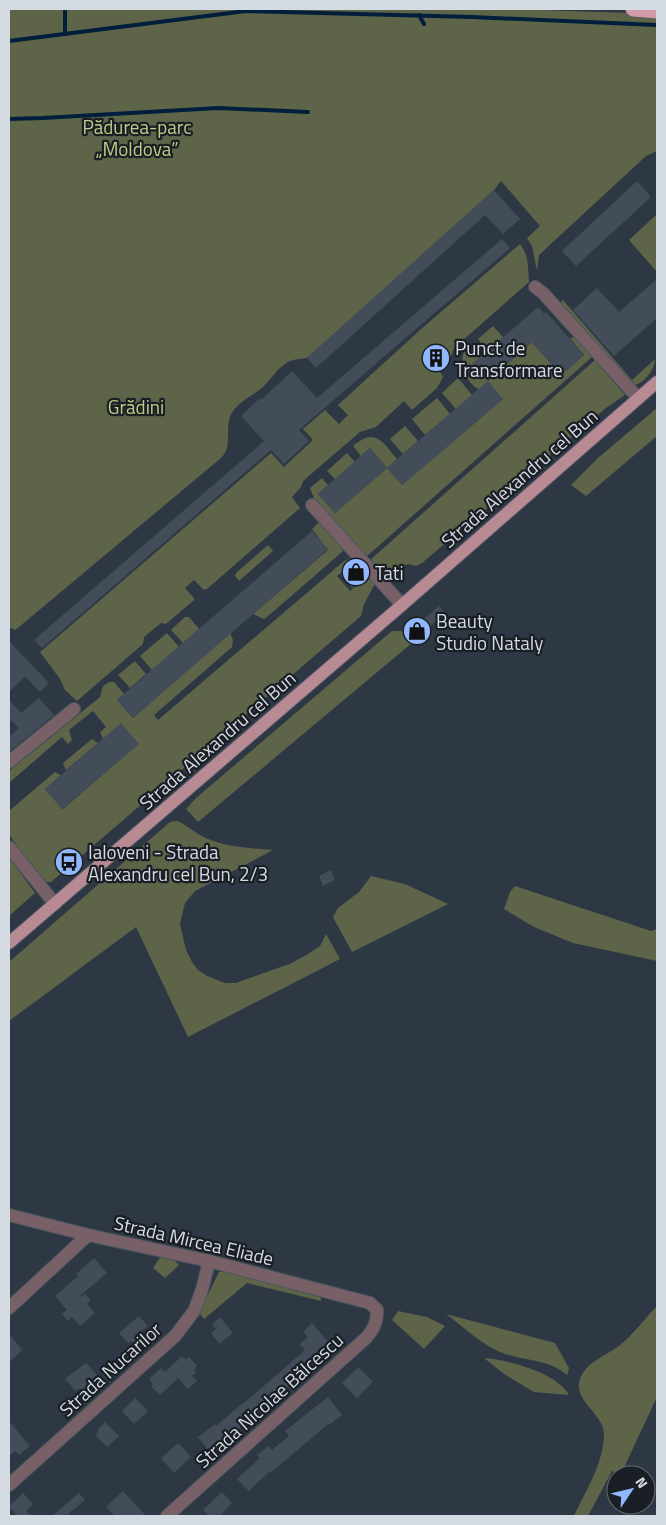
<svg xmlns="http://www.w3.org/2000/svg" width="666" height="1525" viewBox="0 0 666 1525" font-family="'Titillium Web',sans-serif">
	<rect width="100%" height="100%" fill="#2e3845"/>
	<g fill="#5d6448">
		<path d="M9 9H514L657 14V151L646 156 539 255 537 271 532 246 527 238 540 226 501 181 494 190 307 358C299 359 292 359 285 364 276 370 271 379 264 386 253 396 235 403 230 417 225 432 233 446 221 458L19 627 15 630 9 627Z"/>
		<polygon points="657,214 657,272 629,240"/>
		<path d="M520 244C529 255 528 268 529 282L454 348 448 364 440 372 443 377 437 388 412 410 404 401 376 427 360 432 303 481 301 487 292 497 300 508 207 589 204 590 194 580 185 588 194 598V600L166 624 161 623 144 637 143 644 77 701 65 690 60 679 40 652 271 453 284 467 313 440 303 429 325 410 339 424 348 415 338 405 420 330Z"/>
		<path d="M563 300 632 380 655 359C655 369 644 384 634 385L560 303Z"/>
		<polygon points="493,326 503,337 487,351 478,339"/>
		<path d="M575 337 592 357 366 557 317 506 310 488 322 478 328 485 318 494 335 513 387 468 370 448 361 456 353 446C375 427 382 441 397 459L387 468 402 485 503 399C496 396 487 394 480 390 464 382 455 357 470 343L481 356 473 364 488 381 532 342 561 375 584 355 570 338Z"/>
		<polygon points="595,360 625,395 606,408 422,563 416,566 408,564 384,575 381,574 369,561"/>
		<polygon points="458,378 472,395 456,409 442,393"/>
		<polygon points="437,398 450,414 425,435 412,419"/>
		<polygon points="657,408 657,436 586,496 571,485 598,458"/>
		<polygon points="405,426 418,441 403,454 390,439"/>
		<polygon points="347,453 355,462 335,479 327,471"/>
		<polygon points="321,520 344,548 342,552 267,617 264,619 253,614 328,550 312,529"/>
		<polygon points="268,545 273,551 239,581 235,576 236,573"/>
		<polygon points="351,558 358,559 337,576 350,591 371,574 376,582 364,604 361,616 51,882 47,882 40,878 31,867 9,834 9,811 55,772 61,775 45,789 63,809 138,744 103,739 100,732 106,727 93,711 69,730 72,740 68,744 62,737 9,783 9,771 100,697 103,686 109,682 114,682 124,694 117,700 133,718 230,633 233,640 232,647 154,715 158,720 322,580 344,561"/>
		<polygon points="185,617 189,617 199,629 183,643 171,630"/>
		<polygon points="392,631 402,631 412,643 198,822 186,809 196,798"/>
		<polygon points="167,633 179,647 152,670 140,656"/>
		<polygon points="135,661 146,674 130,688 118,675"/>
		<polygon points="92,739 98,743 66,770 63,763"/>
		<path d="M177 821C186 824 192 831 200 835 221 847 249 848 273 850L195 891 185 903 180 924 186 950 192 962 198 970 207 976 225 983H236L292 963 308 954 320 946 326 934 340 959 188 1037 136 927 9 1021V962L170 822Z"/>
		<polygon points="9,857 35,893 9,916"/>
		<polygon points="371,876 405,884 448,904 352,952 333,917 338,908 359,892"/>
		<polygon points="515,886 651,931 657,929 657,961 573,943 534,927 504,909 510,892"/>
		<polygon points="161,1256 173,1259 179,1265 165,1278 153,1268"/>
		<polygon points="227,1271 320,1293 321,1301 247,1283 204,1319 199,1313 219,1272"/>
		<path d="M657 1306V1397L621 1474 612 1471 588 1516H574C586 1490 604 1463 604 1433 603 1414 572 1399 580 1379 587 1361 606 1356 620 1345 634 1334 645 1318 657 1306Z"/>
		<polygon points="398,1311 427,1317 445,1326 424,1349 392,1320"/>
		<path d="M446 1314 555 1343 569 1368 567 1375C547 1357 517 1362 494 1349 477 1340 462 1326 446 1314Z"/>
		<path d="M484 1358C508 1360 556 1372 569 1395L534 1392 504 1374Z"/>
	</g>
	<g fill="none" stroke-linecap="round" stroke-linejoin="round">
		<g stroke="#011f3c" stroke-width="4">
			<polyline points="65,9 65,34"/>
			<polyline points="419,15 424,24"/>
			<polyline points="9,41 246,11 472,17 657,25"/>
			<polyline points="9,119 43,118 218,108 308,112"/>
		</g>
	</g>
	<g fill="#434d5a">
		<polygon points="637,181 651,197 576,266 562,251"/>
		<polygon points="494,190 520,219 503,234 485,215 316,368 307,358"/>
		<polygon points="502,239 510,248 299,430 309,441 284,464 271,450 42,648 34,640 264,441 241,416 260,398 261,400 292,371 317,398"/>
		<polygon points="657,279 657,318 614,356 573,310 597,288 619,312"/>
		<polygon points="538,307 544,314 546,312 584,355 561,375 532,342 488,381 472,364"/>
		<polygon points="436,350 444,359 436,367 427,358"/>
		<polygon points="488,381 503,399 402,485 387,468"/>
		<polygon points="370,448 387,468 335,513 318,494"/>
		<polygon points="312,531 328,549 133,718 117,700"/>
		<polygon points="354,564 365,577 352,588 341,575"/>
		<polygon points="439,606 445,613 418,637 412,629"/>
		<polygon points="9,641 49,683 40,692 25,676 9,692"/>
		<polygon points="39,698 54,715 9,752 9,737 19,728 9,718 9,700 21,713"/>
		<polygon points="121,723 139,744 62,809 45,789"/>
		<polygon points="331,870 335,880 323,886 319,876"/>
		<polygon points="94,1258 107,1273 80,1296 81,1297 85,1294 91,1300 87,1304 95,1313 80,1326 72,1317 68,1321 62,1314 67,1310 55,1296 78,1276 76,1274"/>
		<polygon points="139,1316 148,1326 141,1331 146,1336 135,1345 131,1341 128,1343 119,1333"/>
		<polygon points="220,1317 233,1333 219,1344 211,1333 216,1329 212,1324"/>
		<polygon points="312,1323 328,1342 301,1365 306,1371 227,1439 213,1450 211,1447 208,1450 198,1437 215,1424 216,1426 243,1403 243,1404 305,1350 300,1344 308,1337 303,1332"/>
		<polygon points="9,1334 22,1350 9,1362"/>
		<polygon points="182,1356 186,1360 189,1357 197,1366 194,1370 196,1373 192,1376 197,1381 188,1389 178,1378 160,1395 151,1386 153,1384 149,1379 161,1368 165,1372"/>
		<polygon points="86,1363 97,1375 92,1379 96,1384 85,1394 80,1388 76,1391 65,1379"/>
		<polygon points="358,1367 373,1382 357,1398 342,1383"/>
		<polygon points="328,1397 342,1415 329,1425 328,1424 287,1459 271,1472 270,1471 249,1491 237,1479 260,1458 257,1455 269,1446 272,1450 289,1436 285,1431"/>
		<polygon points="135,1398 148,1411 134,1424 122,1411"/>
		<polygon points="9,1421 30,1446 19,1455 15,1451 9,1456"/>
		<polygon points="105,1422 119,1436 107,1447 95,1435 98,1432 97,1430"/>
		<polygon points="178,1443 191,1457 174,1473 161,1458"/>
		<polygon points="123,1491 146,1516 115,1516 106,1507"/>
		<polygon points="222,1492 232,1503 220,1516 209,1516 203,1510"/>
		<polygon points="23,1493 33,1504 26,1511 31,1516 17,1516 9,1506"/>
		<polygon points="79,1493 85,1500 66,1516 52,1516"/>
	</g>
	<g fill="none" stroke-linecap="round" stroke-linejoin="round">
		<defs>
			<g id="minor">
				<polyline points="535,287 543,293 638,398"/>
				<polyline points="312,505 402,605"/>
				<polyline points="9,762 74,709"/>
				<polyline points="9,847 55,904"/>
				<path d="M9 1215 88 1235 209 1261 370 1303 377 1310C377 1322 374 1329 366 1338L167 1516"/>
				<polyline points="9,1308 88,1235"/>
				<polyline points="9,1485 175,1336 194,1311 202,1290 209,1261"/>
			</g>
			<polyline id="major" points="9,943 402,605 657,382"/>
			<polyline id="highway" points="633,9 657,11"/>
		</defs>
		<use href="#minor" stroke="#4c5561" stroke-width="14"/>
		<use href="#major" stroke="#4c5561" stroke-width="14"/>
		<use href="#highway" stroke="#4c5561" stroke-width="16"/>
		<use href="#minor" stroke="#786166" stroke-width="12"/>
		<use href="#major" stroke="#b78a94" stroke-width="12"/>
		<use href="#highway" stroke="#d09aa6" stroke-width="15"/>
	</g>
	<defs>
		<symbol id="building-disc" viewBox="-11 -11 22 22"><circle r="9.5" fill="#91b8fd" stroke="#1a1f25"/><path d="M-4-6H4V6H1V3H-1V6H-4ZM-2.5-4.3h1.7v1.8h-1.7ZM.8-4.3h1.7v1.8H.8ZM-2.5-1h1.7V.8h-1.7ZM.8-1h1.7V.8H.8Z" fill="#111"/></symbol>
		<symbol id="shop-disc" viewBox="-11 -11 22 22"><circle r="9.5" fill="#91b8fd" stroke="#1a1f25"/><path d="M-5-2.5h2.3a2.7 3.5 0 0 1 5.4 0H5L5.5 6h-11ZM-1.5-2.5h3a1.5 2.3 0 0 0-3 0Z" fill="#111"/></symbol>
		<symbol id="bus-disc" viewBox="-11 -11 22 22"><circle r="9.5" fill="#91b8fd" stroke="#1a1f25"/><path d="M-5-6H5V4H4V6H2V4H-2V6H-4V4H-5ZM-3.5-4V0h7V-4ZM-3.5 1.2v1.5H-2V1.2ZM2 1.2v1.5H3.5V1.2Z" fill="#111"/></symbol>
	</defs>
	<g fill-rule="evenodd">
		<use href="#building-disc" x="420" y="342" width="32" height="32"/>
		<use href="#shop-disc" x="340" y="556" width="32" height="32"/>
		<use href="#shop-disc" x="401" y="615" width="32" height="32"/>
		<use href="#bus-disc" x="53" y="846" width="32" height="32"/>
	</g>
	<g text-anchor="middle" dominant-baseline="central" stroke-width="4.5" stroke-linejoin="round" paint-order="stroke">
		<g font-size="19" fill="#bcce86" stroke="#1a1f25">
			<text x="137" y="126">Pădurea-parc<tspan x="137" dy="22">„Moldova”</tspan></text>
			<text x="136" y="406">Grădini</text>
		</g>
		<g font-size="19" fill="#d5dbe3" stroke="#1a1f25" text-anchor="start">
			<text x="455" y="347">Punct de<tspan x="455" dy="22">Transformare</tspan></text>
			<text x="375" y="572">Tati</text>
			<text x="436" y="620">Beauty<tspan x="436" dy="22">Studio Nataly</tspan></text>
			<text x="88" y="851">Ialoveni - Strada<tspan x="88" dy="22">Alexandru cel Bun, 2/3</tspan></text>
		</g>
		<g font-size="19" fill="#d5dbe3" stroke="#1a1f25">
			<text transform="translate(519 478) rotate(-41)">Strada Alexandru cel Bun</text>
			<text transform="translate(217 740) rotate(-41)">Strada Alexandru cel Bun</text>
			<text transform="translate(194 1240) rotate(13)">Strada Mircea Eliade</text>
			<text transform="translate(110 1369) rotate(-42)">Strada Nucarilor</text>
			<text transform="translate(269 1400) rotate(-42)">Strada Nicolae Bălcescu</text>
		</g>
	</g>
	<rect width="666" height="1525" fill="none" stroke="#d5dbe3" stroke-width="20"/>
	<g transform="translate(631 1490) rotate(55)"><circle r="24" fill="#1a1f25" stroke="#656a71"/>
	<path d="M0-4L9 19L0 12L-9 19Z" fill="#91b8fd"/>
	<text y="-8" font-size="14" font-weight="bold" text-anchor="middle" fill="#d5dbe3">N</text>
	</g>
</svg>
